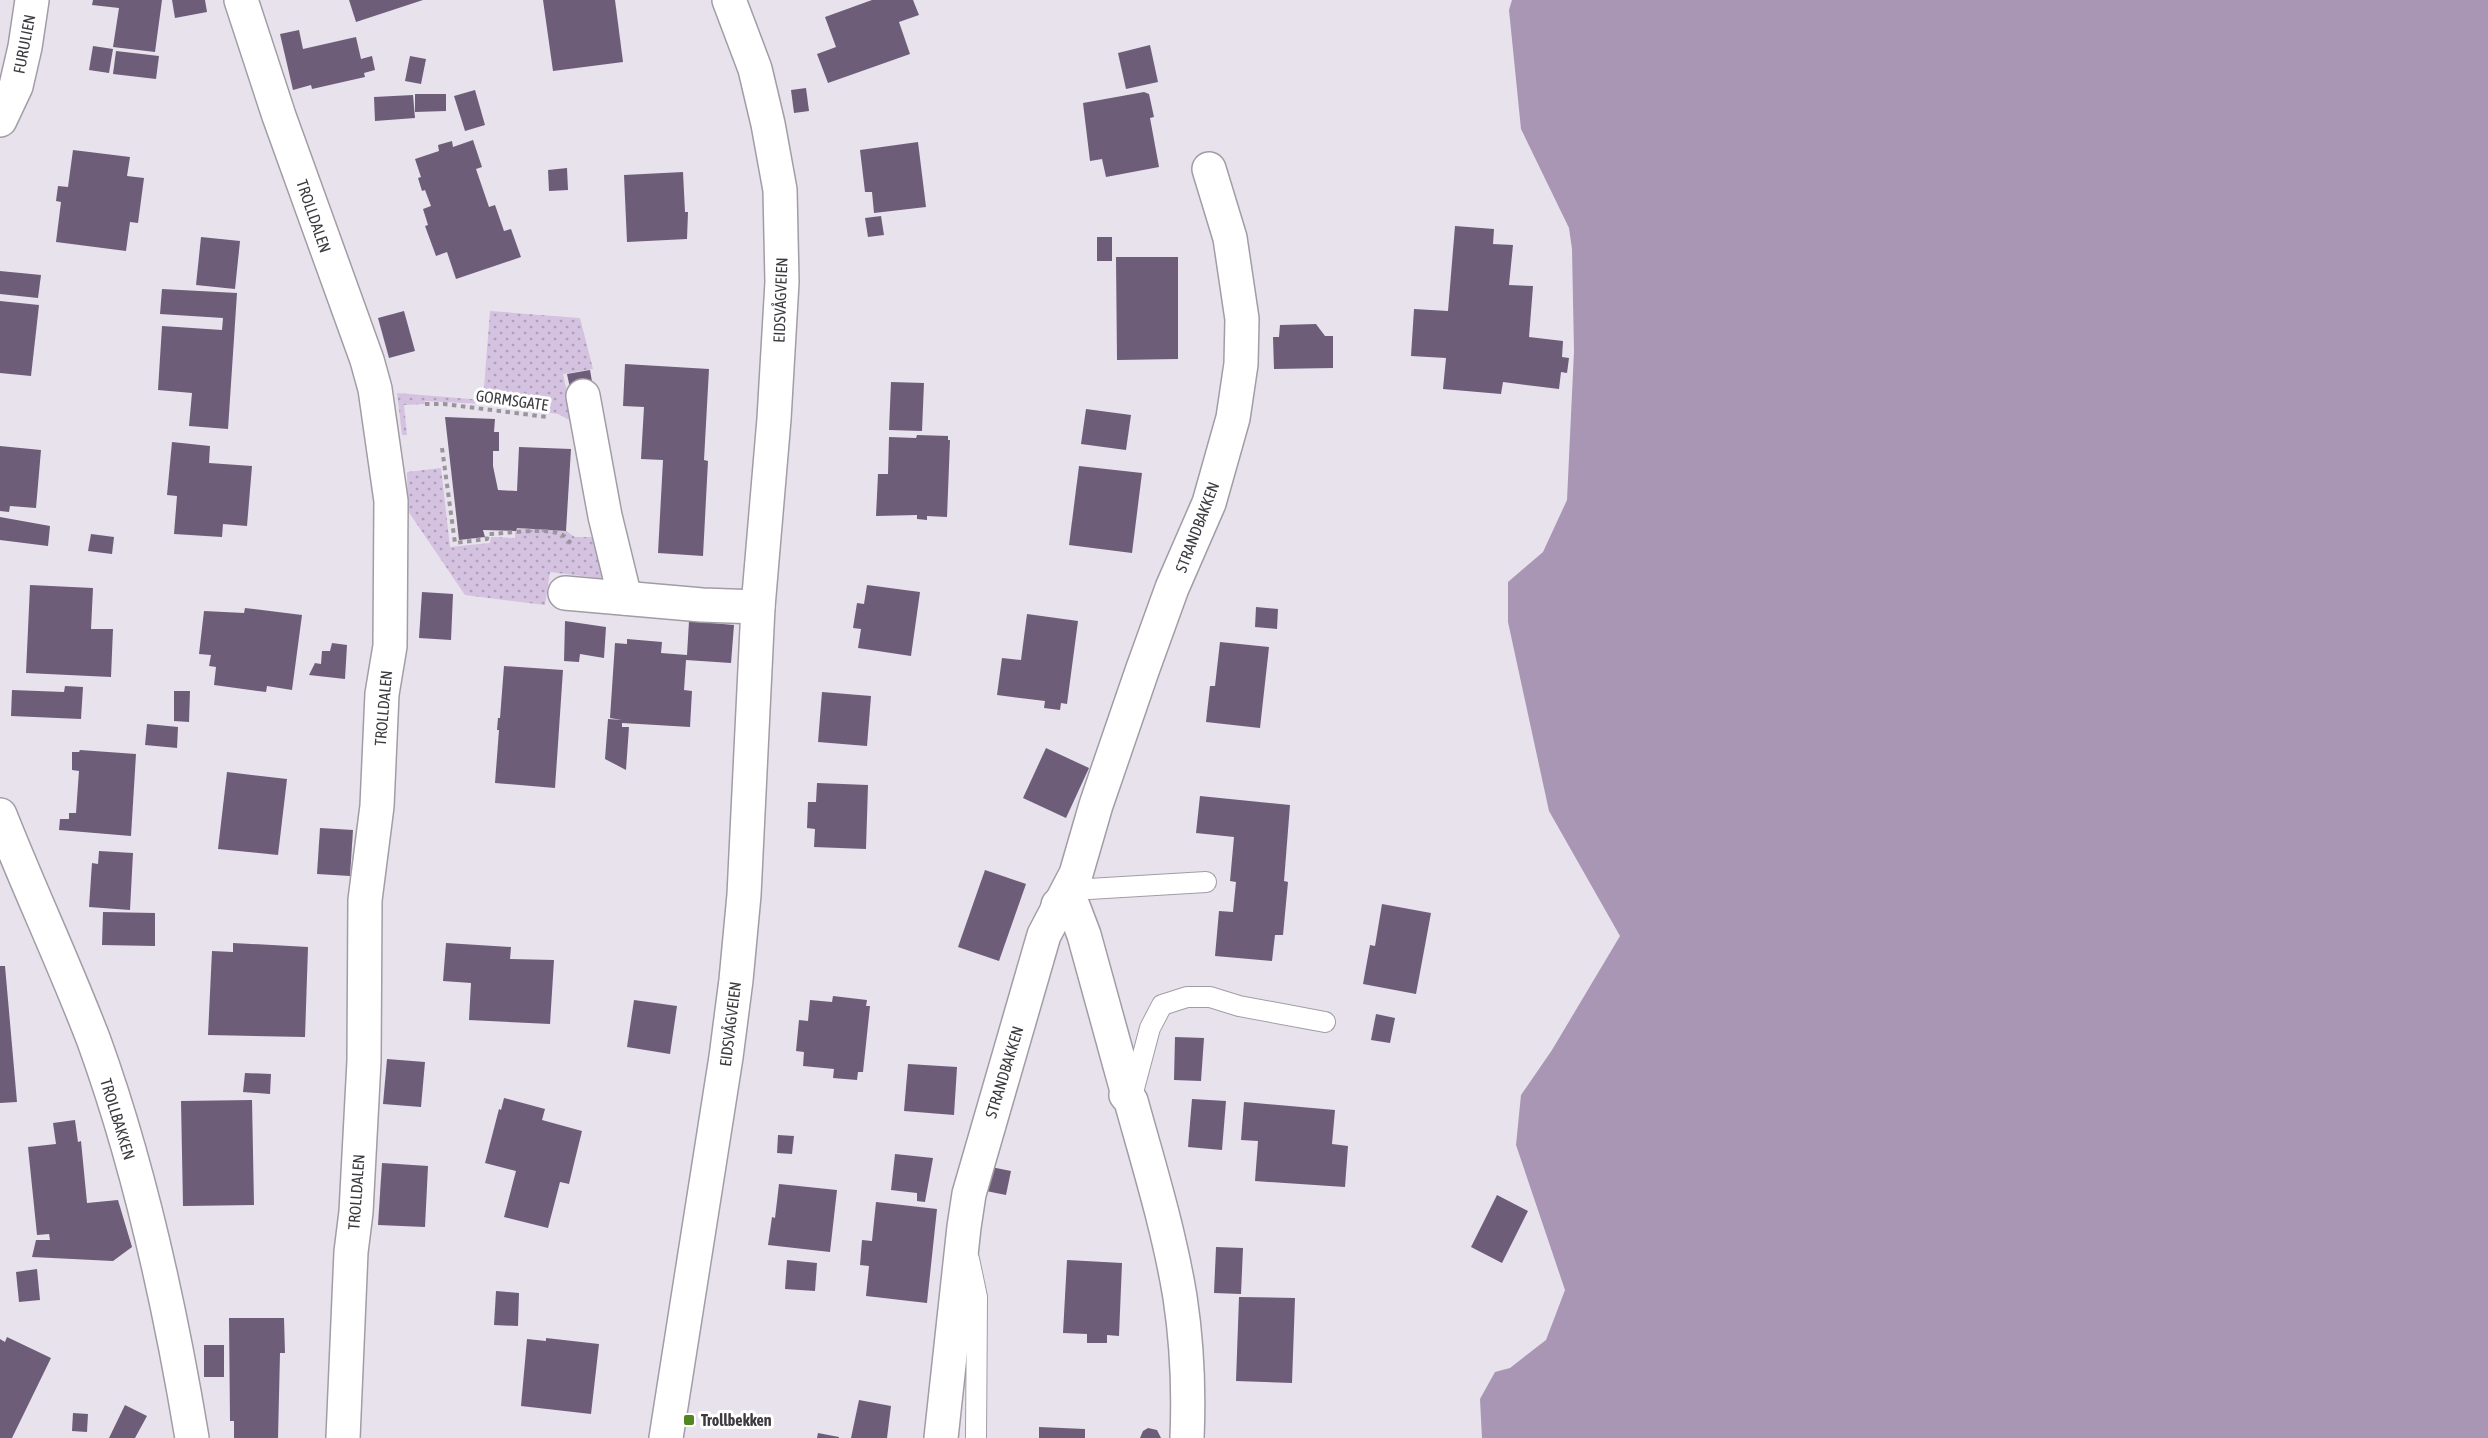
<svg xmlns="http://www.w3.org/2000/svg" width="2488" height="1438" viewBox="0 0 2488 1438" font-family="'Asap Condensed',sans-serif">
	<defs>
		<pattern id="grass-dots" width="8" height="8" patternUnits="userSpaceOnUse" patternTransform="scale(1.5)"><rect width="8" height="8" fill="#d4c2e0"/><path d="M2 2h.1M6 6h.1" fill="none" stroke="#ad9fb7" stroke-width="1.8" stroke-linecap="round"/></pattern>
	</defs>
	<rect width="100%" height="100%" fill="#e8e2ed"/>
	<g fill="url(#grass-dots)">
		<polygon points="490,311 580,318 593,369 563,374 573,422 558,414 483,404 425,401 425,404 404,405 407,435 402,435 397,393 483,400"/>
		<polygon points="441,468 450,547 490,543 491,537 515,538 515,528 566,531 575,537 600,537 606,579 550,572 545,605 465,595 408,511 407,472"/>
	</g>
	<polygon fill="#a896b4" points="1512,0 2488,0 2488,1438 1482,1438 1480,1399 1495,1372 1510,1368 1546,1340 1565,1290 1516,1145 1521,1095 1552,1050 1620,936 1549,811 1508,622 1508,582 1543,552 1567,500 1574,351 1572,249 1569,228 1521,129 1509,10"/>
	<g fill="#6d5d79">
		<polygon points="93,0 162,0 155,52 113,47 119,8 92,5"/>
		<polygon points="172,0 205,0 207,12 175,18"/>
		<polygon points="349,0 423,0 356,22"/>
		<polygon points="543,0 615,0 623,62 553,71"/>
		<polygon points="872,0 913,0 919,15 899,22 910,54 828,83 817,54 836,47 825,17"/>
		<polygon points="299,30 303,49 356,37 361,59 372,56 375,70 364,73 365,77 312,89 311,85 293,90 280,34"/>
		<polygon points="1150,45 1158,82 1126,89 1118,53"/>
		<polygon points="93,46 113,49 109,73 89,70"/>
		<polygon points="116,51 159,56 156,79 113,74"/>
		<polygon points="410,56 426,59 421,84 405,81"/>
		<polygon points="806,88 809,111 794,113 791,90"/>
		<polygon points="475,90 485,125 465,131 454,96"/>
		<polygon points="1144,92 1149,94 1154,117 1150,118 1159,167 1106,177 1102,159 1090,161 1083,103"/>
		<polygon points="415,94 446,94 446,111 415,112"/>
		<polygon points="413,95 415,118 375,121 374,97"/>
		<polygon points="473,140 482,167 476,169 489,207 495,205 504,231 511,229 521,257 456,279 447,252 436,256 425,226 428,225 423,209 431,206 425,190 422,191 418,178 421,177 415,159 439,151 438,145 452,141 453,147"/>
		<polygon points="918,142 926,207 874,213 872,192 865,192 860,150"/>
		<polygon points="73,150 130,157 127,176 144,178 138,223 130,222 126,251 56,242 61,202 56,201 58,186 68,187"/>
		<polygon points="567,168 568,190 549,191 548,170"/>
		<polygon points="683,172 685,212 688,212 687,239 627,242 624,175"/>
		<polygon points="881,216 884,235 868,237 865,218"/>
		<polygon points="1455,226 1494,229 1493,244 1513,245 1509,285 1533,286 1529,337 1563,341 1562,357 1569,358 1567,373 1561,372 1559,389 1503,382 1501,394 1443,389 1446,358 1411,356 1414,309 1448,311"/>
		<polygon points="201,237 240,241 235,289 196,285"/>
		<rect x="1097" y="237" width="15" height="24"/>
		<polygon points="1116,257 1178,257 1178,359 1117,360"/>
		<polygon points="0,271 41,275 38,298 0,294"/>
		<polygon points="162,289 237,293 228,429 189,426 192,393 158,390 162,326 222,330 223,318 160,314"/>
		<polygon points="0,301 39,305 31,376 0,373"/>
		<polygon points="404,311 415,351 389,358 378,318"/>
		<polygon points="1316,324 1325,336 1333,336 1333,368 1274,369 1273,337 1279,337 1280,325"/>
		<polygon points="625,364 709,369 704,460 708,461 703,556 658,553 663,460 641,459 644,407 623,406"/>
		<polygon points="590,370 594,393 572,397 567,374"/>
		<polygon points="891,382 924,383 922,431 889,430"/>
		<polygon points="1086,409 1131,415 1126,450 1081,444"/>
		<polygon points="445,417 495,419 494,432 499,432 499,451 493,451 493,466 498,490 517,491 519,447 571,449 566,531 517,528 516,531 483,530 485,537 459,540"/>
		<polygon points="917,435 948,436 948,440 950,440 947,517 927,516 927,520 917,519 917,515 876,516 878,474 888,474 889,437 916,438"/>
		<polygon points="172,442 210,446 209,463 252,466 247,526 223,524 222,537 174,534 177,496 167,495"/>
		<polygon points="0,446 41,450 36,508 10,506 9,512 0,511"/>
		<polygon points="1079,466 1142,473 1132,553 1069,545"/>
		<polygon points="0,517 50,526 48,546 0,540"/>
		<polygon points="91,534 114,537 112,554 88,551"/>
		<polygon points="30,585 93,588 91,629 113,629 111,677 26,673"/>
		<polygon points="867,585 920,592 911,656 858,648 861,629 853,628 857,603 864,604"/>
		<polygon points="422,592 453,594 451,640 419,638"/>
		<polygon points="1256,607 1278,609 1277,629 1255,627"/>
		<polygon points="245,608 302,615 292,690 267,686 266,692 214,685 216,667 209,666 211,655 199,654 204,611 244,613"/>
		<polygon points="1027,614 1078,621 1067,704 1061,703 1060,710 1044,708 1045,701 997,695 1002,658 1021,660"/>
		<polygon points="565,621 606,627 604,658 580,654 579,662 564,661"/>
		<polygon points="689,621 734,625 731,663 686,660 684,690 692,691 690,727 622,723 622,727 629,727 626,770 605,759 608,719 622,720 610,718 615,643 627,644 627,639 662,642 661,653 687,655"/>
		<polygon points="1220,642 1269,647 1260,728 1206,722 1210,686 1215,686"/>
		<polygon points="332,643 347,645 345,679 309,675 315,663 321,664 322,651 330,651"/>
		<polygon points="504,666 563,670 555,788 495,783 499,730 497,730 498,718 500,718"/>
		<polygon points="65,686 83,687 81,719 11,716 12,690 64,692"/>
		<polygon points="174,691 190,691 189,722 174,721"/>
		<polygon points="822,692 871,696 867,746 818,742"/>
		<polygon points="147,724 178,727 177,748 145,745"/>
		<polygon points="1046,748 1089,768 1066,818 1023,798"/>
		<polygon points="80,750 136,754 131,836 59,830 60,819 69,819 69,813 76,813 79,771 72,770 72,752 79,752"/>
		<polygon points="227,772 287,779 278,855 218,849"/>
		<polygon points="817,783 868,785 866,849 814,847 815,829 807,828 808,802 816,802"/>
		<polygon points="1200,796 1290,805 1284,881 1288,882 1283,935 1275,935 1272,961 1215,956 1219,911 1233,912 1236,882 1230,881 1234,837 1196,833"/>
		<polygon points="320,828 353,830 350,876 317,874"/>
		<polygon points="99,851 133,853 130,910 89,907 92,863 98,864"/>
		<polygon points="985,870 1026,884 999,961 958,947"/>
		<polygon points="1382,904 1431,913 1416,994 1363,984 1370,945 1375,946"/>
		<polygon points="103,912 155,913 155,946 102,945"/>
		<polygon points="233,943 308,947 305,1037 208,1035 212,951 233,952"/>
		<polygon points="446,943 511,947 510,959 554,960 550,1024 469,1020 471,983 443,981"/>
		<polygon points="0,966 5,966 17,1102 0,1103"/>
		<polygon points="833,996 867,1000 866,1006 870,1006 863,1072 858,1072 857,1080 833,1078 834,1069 803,1066 804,1052 796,1051 799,1020 808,1021 810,1000 832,1002"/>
		<polygon points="634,1000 677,1006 670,1054 627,1047"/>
		<polygon points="1376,1014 1395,1018 1390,1043 1371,1040"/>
		<polygon points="1175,1037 1204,1038 1201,1081 1174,1080"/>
		<polygon points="387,1059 425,1062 421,1107 383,1104"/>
		<polygon points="908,1064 957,1067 954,1115 904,1111"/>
		<polygon points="245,1073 271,1074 270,1094 243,1092"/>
		<polygon points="504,1098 545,1109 542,1120 582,1131 569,1184 560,1182 548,1228 504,1217 516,1171 485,1163 499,1109 501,1110"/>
		<polygon points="1192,1099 1226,1101 1222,1150 1188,1147"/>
		<polygon points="252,1100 254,1205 183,1206 181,1101"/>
		<polygon points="1244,1102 1335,1110 1332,1144 1348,1146 1345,1187 1255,1181 1258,1141 1241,1140"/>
		<polygon points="75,1120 78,1142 81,1141 87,1203 118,1200 132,1247 113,1261 32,1257 36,1240 50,1240 49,1234 37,1235 28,1147 56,1144 53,1123"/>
		<polygon points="778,1135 794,1136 792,1154 777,1153"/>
		<polygon points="895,1154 933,1158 925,1202 917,1201 917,1193 891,1190"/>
		<polygon points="382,1163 428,1166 425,1227 378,1225"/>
		<polygon points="991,1167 1011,1171 1006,1195 986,1191"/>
		<polygon points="779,1184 837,1190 830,1252 768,1245 772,1217 775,1218"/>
		<polygon points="1497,1195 1528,1211 1502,1263 1471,1247"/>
		<polygon points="876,1202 937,1209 927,1303 866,1296 869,1266 860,1265 862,1240 872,1241"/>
		<polygon points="1216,1247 1243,1248 1241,1294 1214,1293"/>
		<polygon points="787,1260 817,1263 815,1291 785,1289"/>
		<polygon points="1067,1260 1122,1263 1119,1336 1107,1335 1107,1343 1087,1343 1087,1334 1063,1333"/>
		<polygon points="37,1269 40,1300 19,1302 16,1272"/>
		<polygon points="496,1291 519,1293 518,1326 494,1325"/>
		<polygon points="1239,1297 1295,1298 1292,1383 1236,1381"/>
		<polygon points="229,1318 284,1318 285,1353 280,1353 278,1438 234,1438 234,1421 230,1421"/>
		<polygon points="7,1337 51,1358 12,1438 0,1438 0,1339 5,1342"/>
		<polygon points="546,1338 599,1344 591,1414 521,1406 527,1339 546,1341"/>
		<rect x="204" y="1345" width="20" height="32"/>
		<polygon points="859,1400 891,1406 887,1438 851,1438"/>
		<polygon points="125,1405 147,1416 135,1438 109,1438"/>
		<polygon points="73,1413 88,1414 87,1432 72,1431"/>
		<polygon points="1039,1427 1085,1429 1085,1438 1039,1438"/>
		<polygon points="1148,1428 1157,1430 1161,1438 1140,1438 1143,1431"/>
		<polygon points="818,1433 839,1437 839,1438 817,1438"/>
	</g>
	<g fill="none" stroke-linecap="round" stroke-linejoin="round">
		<defs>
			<g id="lane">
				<polyline points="1076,874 1081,883 1089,889 1206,882"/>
				<polyline points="1132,1096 1150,1028 1162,1005 1187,997 1210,997 1239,1006 1325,1022"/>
				<polyline points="969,1259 977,1297 976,1438"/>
			</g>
			<g id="street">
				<polyline points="241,0 279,116 367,360 375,389 391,501 390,646 382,694 377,806 365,900 364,1061 356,1212 351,1252 343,1438"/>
				<polyline points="0,120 16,86 25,47 32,0"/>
				<polyline points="583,396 605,516 625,598"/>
				<polyline points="565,593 702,605 758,607"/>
				<path d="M0 815C30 891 65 965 94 1041 140 1168 170 1306 192 1438"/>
				<path d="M1058 905 1073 906 1084 935 1127 1091 1126 1095 1131 1101C1149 1166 1169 1230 1180 1297 1187 1343 1189 1391 1187 1438"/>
				<polyline points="941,1438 964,1227 969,1194 1044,935 1076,874 1096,805 1142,671 1172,588 1209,503 1233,418 1241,364 1242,319 1230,238 1209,169"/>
			</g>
			<polyline id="primary" points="666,1438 726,1057 736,980 744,895 758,607 774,419 782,282 780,190 768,124 755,69 729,0"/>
		</defs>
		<use href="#lane" stroke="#a29ca6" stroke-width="22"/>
		<use href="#street" stroke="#a29ca6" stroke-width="36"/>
		<use href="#primary" stroke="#a29ca6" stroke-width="36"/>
		<g stroke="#9a959d" stroke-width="4" stroke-dasharray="4.5 4.5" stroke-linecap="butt">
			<polyline points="425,404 444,404 547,417"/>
			<path d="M442 448 455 543 487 539 488 534C505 534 551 526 564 536 566 538 568 541 571 543"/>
		</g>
		<use href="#lane" stroke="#fff" stroke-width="20"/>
		<use href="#street" stroke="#fff" stroke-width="33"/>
		<use href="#primary" stroke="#fff" stroke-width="33"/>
	</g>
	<rect fill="#508721" stroke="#fff" stroke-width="2" x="683" y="1414" width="12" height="12" rx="3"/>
	<g text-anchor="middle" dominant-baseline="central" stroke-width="6" stroke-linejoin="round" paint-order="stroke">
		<g font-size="16" fill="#3e3b40" stroke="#fff">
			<text transform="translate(24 44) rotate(-79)">FURULIEN</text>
			<text transform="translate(314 216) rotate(71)">TROLLDALEN</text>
			<text transform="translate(780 300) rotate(-88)">EIDSVÅGVEIEN</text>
			<text transform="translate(512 400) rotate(8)">GORMSGATE</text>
			<text transform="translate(1197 527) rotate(-69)">STRANDBAKKEN</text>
			<text transform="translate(383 708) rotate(-85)">TROLLDALEN</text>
			<text transform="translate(730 1024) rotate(-83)">EIDSVÅGVEIEN</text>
			<text transform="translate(1004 1072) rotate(-73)">STRANDBAKKEN</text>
			<text transform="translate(118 1119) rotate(73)">TROLLBAKKEN</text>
			<text transform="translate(356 1192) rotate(-86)">TROLLDALEN</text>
		</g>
		<g font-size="16" font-weight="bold" fill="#3e3b40" stroke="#fff" text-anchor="start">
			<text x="701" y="1420">Trollbekken</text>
		</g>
	</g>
</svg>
